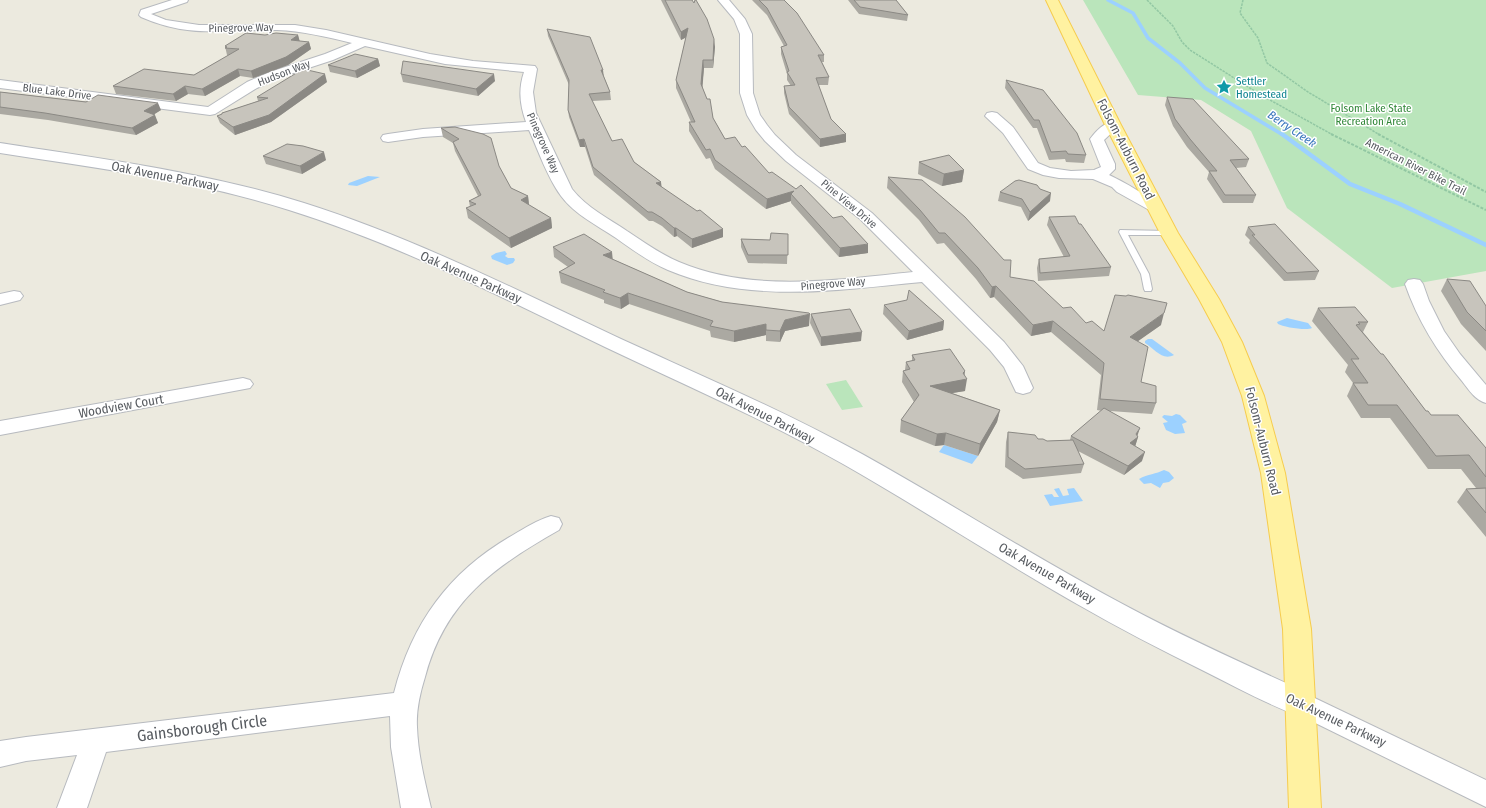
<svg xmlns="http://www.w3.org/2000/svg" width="1486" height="808" viewBox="0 0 1486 808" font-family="'Fira Sans Condensed',sans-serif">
	<rect width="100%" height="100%" fill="#eceadf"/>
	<g fill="#bae5bb">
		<polygon points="1083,0 1486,0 1486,271 1392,288 1287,208 1251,131 1201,100 1138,95"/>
		<polygon points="846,380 863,407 842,410 826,384"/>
	</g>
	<g fill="#9cd1ff">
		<polygon points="368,176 380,177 357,186 348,185 349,183"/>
		<polygon points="505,251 507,254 505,256 508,258 514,258 515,260 513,263 507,265 492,259 491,256 496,253"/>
		<path d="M1287 318 1308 323 1312 328C1307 331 1283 327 1278 324L1277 322Z"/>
		<path d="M1148 339H1152L1174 355C1162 361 1155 349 1145 343V341Z"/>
		<polygon points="1176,414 1180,415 1187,422 1182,424 1185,433 1175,434 1166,430 1163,423 1168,422 1162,417 1164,415 1172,416"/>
		<polygon points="944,445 978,456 972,464 939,452"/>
		<path d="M1164 470 1169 472 1174 478 1169 482 1163 483 1160 488 1151 483 1144 484 1139 479C1148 474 1156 474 1164 470Z"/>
		<polygon points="1059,488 1063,496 1069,495 1067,489 1074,488 1083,501 1050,506 1044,495 1052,494 1054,497 1059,497 1054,489"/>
	</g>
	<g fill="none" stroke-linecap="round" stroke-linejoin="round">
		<polyline stroke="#9cd1ff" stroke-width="3.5" points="1108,0 1133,13 1148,38 1180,63 1205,88 1283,135"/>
		<polyline stroke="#9cd1ff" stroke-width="4.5" points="1282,134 1350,184 1400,204 1486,245"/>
		<defs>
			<polygon id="lane" points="1120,230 1169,231 1173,233 1169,235 1128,235 1149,274 1152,289 1151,291 1145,291 1144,289 1141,274 1119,232"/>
			<g id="street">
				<path d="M172 0H188L187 2 151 14 166 20 199 25H295L326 30 430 54 473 61 535 66 537 69 533 92 536 113 572 189C587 208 608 218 627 231 644 242 660 254 679 262 752 293 836 280 913 272L860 219 786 161 765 141 756 130 747 115 740 93V34L734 19 718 0H729L745 19 752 34 753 93 760 115 767 125 775 135 796 155 872 213 1004 342 1023 366 1033 388 1030 392 1023 394 1016 392 1004 367 990 350 922 282C838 290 748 304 668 270 649 262 633 250 616 238 597 225 575 215 561 196 547 177 539 152 529 130L423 137 388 142 383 141 381 138 383 135 388 134 423 129 526 122C520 105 518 90 524 72L445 64 365 46 333 60 278 78 257 88 215 114 210 115 0 88V80L208 107 247 82 270 72 325 54 352 43C327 37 302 31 277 30 225 29 191 39 141 17L139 15 141 10Z"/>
				<path d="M992 112 997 113 1013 127 1038 163 1050 168 1071 171 1094 170 1101 167 1090 139C1096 131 1107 119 1118 122L1120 125 1104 140 1115 164V169L1109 175C1127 183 1144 195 1161 205L1164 208 1161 211 1156 213 1151 211 1117 192 1112 187 1093 179 1059 178 1043 175 1028 169 1003 133 985 116 987 113Z"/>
				<path d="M1414 279 1420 280 1423 284 1429 301 1444 331 1460 354 1486 385V403C1475 400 1469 390 1462 381 1437 352 1418 321 1405 284L1408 280Z"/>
				<polygon points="14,291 20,292 23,296 20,300 0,305 0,294"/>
				<polygon points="243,378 250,380 253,384 250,388 0,435 0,421"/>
				<path d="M551 516 559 518 562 524 559 530C494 567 445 601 425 677 420 693 416 711 417 727 418 755 425 782 431 808H401L391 747 390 716 106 752 87 808H57L77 755 26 761 0 767V741L26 737 394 693C412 622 450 571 513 535 525 528 537 520 551 516Z"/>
				<polygon points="1302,692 1486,780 1486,807 1293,712 1289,704 1293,696"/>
			</g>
			<path id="secondary" d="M0 143C102 159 205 172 304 203 414 238 517 290 621 339 702 376 784 411 862 454 952 504 1039 560 1130 608 1190 640 1251 667 1312 695L1317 704 1312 713 1302 717C1268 705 1236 687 1204 671 1161 650 1119 628 1077 604 998 559 922 509 843 464 766 420 685 385 605 347 501 297 398 244 289 210 195 180 97 168 0 153Z"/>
			<polygon id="primary" points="1046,0 1058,0 1121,125 1178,233 1219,299 1242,342 1264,396 1285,473 1311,629 1321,808 1289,808 1283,629 1261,473 1242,396 1222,342 1199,299 1160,233 1105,125"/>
		</defs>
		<use href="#lane" stroke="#b7babf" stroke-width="2"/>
		<use href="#street" stroke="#b7babf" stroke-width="2"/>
		<use href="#secondary" stroke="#b5b9bf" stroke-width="2"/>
		<use href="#primary" stroke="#f6cc4e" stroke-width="2"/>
		<g stroke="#92c7a3" stroke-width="1.5" stroke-dasharray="2.5 1" stroke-linecap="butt">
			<polyline points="1147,0 1173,26 1182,42 1190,50 1261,95 1333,135"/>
			<polyline points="1243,0 1240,13 1258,38 1267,63 1308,92 1380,135"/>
		</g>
		<g stroke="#92c7a3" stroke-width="2" stroke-dasharray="3 1.5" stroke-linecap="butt">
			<polyline points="1331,134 1486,210"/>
			<polyline points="1378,134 1486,192"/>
		</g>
		<use href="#lane" fill="#fff" fill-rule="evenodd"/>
		<use href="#street" fill="#fff" fill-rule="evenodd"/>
		<use href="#secondary" fill="#fff" fill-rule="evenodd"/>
		<use href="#primary" fill="#fff2a1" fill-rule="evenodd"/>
	</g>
	<g fill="#aba9a2">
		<polygon points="661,0 692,0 715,47 713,68 704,68 702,86 713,118 725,139 742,147 769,173 868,253 839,257 791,203 791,201 766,209 715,169 710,158 706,159 689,131 689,122 691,122 676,88 676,80 686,37 681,40"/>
		<polygon points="752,0 784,0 824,55 824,62 822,62 829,77 828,85 818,85 831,119 846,134 846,142 820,147 789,114 784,93 784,86 791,86 787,80 787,74 781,54 781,47 784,46 767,15"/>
		<polygon points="848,0 896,0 908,15 907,21 859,14"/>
		<polygon points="547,29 604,77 610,92 611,100 592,101 612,141 634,162 661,182 661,187 723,237 692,248 677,236 674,237 662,226 653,221 649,221 594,175 585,147 580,147 569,117 568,110 569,85 548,36"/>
		<polygon points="265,35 298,35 299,41 309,42 311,49 288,65 253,78 240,76 205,96 188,94 176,101 116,94 113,86 194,75 229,55 227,55 225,46"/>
		<polygon points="378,59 380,66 357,78 330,72 328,65"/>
		<polygon points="401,74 495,81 478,96 403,82"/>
		<polygon points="1006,80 1086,155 1084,163 1066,162 1065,159 1049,160 1037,128 1033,128 1005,88"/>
		<polygon points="327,82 271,122 235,135 220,123 217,116 222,114 222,113 258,101 257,97"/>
		<polygon points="0,92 161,110 154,114 158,123 136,135 48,120 0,114"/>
		<polygon points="1167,97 1249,159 1246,167 1236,168 1256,195 1253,203 1223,203 1207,179 1209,172 1187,147 1173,126 1165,105"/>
		<polygon points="455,127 499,166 511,188 528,196 529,205 551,218 552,228 511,248 468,218 466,208 470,207 469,201 478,196 455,151 453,143 443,137 441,128"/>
		<polygon points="263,156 326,160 302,174 266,164"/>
		<polygon points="919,162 964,170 962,182 942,186 918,174"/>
		<polygon points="888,177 1010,277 1063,308 1086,323 1104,331 1161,325 1137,341 1141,382 1156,403 1152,414 1110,411 1138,437 1135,446 1142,461 1124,475 1078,451 1084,464 1081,473 1023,479 1005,467 1006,442 1008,432 1038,439 1047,441 1070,440 1071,436 1102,411 1097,410 1101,375 1051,332 1031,336 994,297 990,298 976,279 944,243 937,244 919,220 887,188"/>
		<polygon points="1040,189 1050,201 1028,221 1021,207 998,201 1000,192"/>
		<polygon points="1049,217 1079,224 1111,267 1109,276 1038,281 1037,268 1039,259 1064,257 1047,225"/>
		<polygon points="1248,227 1319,271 1315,280 1284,281 1249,243 1250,240 1245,235"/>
		<polygon points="788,234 787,264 748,263 741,247 741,239 770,240"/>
		<polygon points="553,247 612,259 687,292 809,326 785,331 780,342 766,341 766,335 734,342 711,337 710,331 629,304 621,309 604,303 604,300 561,283 559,272 568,267 554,257"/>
		<polygon points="1447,279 1486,306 1486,351 1461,324 1441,291"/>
		<polygon points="884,305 944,321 943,330 907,340 883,314"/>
		<polygon points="1318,308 1368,322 1363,332 1426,411 1431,415 1486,448 1486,537 1457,502 1466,489 1476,488 1461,469 1428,469 1390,418 1361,418 1347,396 1353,383 1345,372 1348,365 1312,321"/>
		<polygon points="811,314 861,341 821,346 810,323"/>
		<polygon points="912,355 964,375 965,391 952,393 1000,410 997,422 978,456 944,445 935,446 900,432 901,420 914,402 902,382 903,371 905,370 906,362 912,361"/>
	</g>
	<g fill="#8b8984">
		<polygon points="688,28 689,36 681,40 681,32"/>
		<polygon points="298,35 300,42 291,40"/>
		<polygon points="714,39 715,47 713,68 713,60"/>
		<polygon points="309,42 311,49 288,65 253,78 251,71"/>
		<polygon points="378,59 380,66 357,78 355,71"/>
		<polygon points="703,60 704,68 702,93 701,84"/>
		<polygon points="238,69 240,76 205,96 202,89"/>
		<polygon points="601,70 603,70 604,78"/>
		<polygon points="325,74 327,82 271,122 235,135 233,127"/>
		<polygon points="494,74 495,81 478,96 476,89"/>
		<polygon points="185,86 188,94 176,101 173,94"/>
		<polygon points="158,103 161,110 147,119 144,111"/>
		<polygon points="155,115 158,123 136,135 132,128"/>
		<polygon points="846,134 846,142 820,147 820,139"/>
		<polygon points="584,139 585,147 580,147 579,140"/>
		<polygon points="324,152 326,160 302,174 300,166"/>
		<polygon points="964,170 962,182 942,186 944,174"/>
		<polygon points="661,182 662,190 656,183"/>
		<polygon points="794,191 791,194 791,201 766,209 767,199"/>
		<polygon points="1051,193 1050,201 1028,221 1030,212"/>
		<polygon points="528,196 529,205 521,200"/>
		<polygon points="551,218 552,228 511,248 509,238"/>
		<polygon points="674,228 676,228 677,236 674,237"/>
		<polygon points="723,229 723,237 692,248 692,239"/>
		<polygon points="868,244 868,253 839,257 840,248"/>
		<polygon points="612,252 613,262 603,255"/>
		<polygon points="996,286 994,297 990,298 992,287"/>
		<polygon points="628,293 629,304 621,309 620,298"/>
		<polygon points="1164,313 1161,325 1127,349 1130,337"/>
		<polygon points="810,314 809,326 785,331 780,342 780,331 785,320"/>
		<polygon points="944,321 943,330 907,340 909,331"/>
		<polygon points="1053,321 1051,332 1031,336 1033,325"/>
		<polygon points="766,324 766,335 734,342 734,331"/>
		<polygon points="862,332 861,341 821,346 821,337"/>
		<polygon points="965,371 964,380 967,379 965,391 928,397 930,386 963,373"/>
		<polygon points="1000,410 997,422 978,456 980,444"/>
		<polygon points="1140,428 1137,437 1138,437 1135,447 1130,443"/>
		<polygon points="946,433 944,445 935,446 937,434"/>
		<polygon points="1145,452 1142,461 1124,475 1128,466"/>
	</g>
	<g fill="#c7c4bc" stroke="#8b8984">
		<polygon points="665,0 692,0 694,3 695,0 696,0 707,19 714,39 713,60 703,60 701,84 707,99 710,99 713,118 725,139 735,137 742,147 745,146 769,173 772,172 796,189 801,185 833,218 842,216 868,244 840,248 791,194 794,191 767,199 715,160 710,149 706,150 689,122 695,122 676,80 688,28 681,32"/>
		<polygon points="759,0 784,0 797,13 824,55 818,55 829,77 816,78 831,119 846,134 820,139 789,107 784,86 795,85 787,72 789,71 781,47 787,45 767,8"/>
		<polygon points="854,0 896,0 908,15 860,7"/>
		<polygon points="547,29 590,37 603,70 601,70 610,92 589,94 612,141 622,139 634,162 661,182 656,183 697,211 700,210 723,229 692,239 676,228 674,228 662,218 652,212 648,212 593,167 584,139 579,140 568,110 569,80"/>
		<polygon points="246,33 265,35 276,33 298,35 291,40 309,42 286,57 251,71 238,69 202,89 185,86 173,94 113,86 144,69 194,75 239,49 225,48 227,47 225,46"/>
		<polygon points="355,54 378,59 355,71 328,65"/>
		<polygon points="403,61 494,74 476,89 401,74"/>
		<polygon points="303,69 325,74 269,115 233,127 217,116 222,114 222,113 268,98 257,97"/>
		<polygon points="1006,80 1043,90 1077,133 1086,155 1068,154 1066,151 1051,152 1039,120 1034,120"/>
		<polygon points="0,92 86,102 98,95 158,103 144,111 155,115 132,128 45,113 0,107"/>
		<polygon points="1167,97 1193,99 1249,159 1230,160 1256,195 1225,195 1209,171 1217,171 1190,139 1175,119"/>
		<polygon points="455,127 483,134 491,138 499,166 511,188 528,196 521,200 551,218 509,238 466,208 476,204 469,201 481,195 453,142 459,139 441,128"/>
		<polygon points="287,144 303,146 324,152 300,166 263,156"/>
		<polygon points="949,155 964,170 944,174 919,162"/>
		<polygon points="888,177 922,180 965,217 1004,260 1011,260 1010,277 1034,281 1063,308 1071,307 1086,323 1092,321 1104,331 1115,295 1126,296 1128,295 1167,303 1164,313 1130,337 1148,347 1141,382 1156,386 1156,403 1100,399 1104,363 1053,321 1033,325 996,286 992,287 978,268 945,233 939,233 920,210"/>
		<polygon points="1019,180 1037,185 1040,189 1051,193 1030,212 1022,199 1000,192 1015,181"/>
		<polygon points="1075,216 1079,224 1081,224 1111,267 1040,273 1039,259 1070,256 1049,217"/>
		<polygon points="1275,224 1319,271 1287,273 1252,235 1255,235 1248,227"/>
		<polygon points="771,233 788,234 788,255 748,255 741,239 770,240"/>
		<polygon points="584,234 612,252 603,255 687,292 722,302 809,313 810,314 785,320 780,331 766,330 766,324 734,331 710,326 713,321 628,293 620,298 603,292 605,290 559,272 575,263 553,247"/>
		<polygon points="1447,279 1470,281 1486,306 1486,331 1467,312"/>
		<polygon points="909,290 944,321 909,331 884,305 907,300"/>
		<polygon points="1355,307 1368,322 1358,322 1360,324 1356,325 1381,354 1383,354 1426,411 1428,411 1431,415 1458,415 1486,448 1486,477 1469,455 1436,456 1397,405 1368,405 1353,383 1368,383 1351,359 1359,359 1318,308"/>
		<polygon points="850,309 862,332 821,337 811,314"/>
		<polygon points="950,349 965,371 963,373 967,379 930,386 1000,410 980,444 946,433 937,434 901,420 919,395 903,371 910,369 906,362 915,360 912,355"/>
		<polygon points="1104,408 1140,428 1136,434 1138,437 1130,443 1145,452 1128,466 1071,436"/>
		<polygon points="1008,432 1035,435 1038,439 1043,439 1047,441 1073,440 1084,464 1025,469 1008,457"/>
		<polygon points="1486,488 1486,513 1466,489"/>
	</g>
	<defs>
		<symbol id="sight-bare" viewBox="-9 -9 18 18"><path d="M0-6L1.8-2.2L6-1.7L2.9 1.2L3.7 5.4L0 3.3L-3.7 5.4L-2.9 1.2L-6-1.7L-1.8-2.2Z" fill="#0f9aa8" stroke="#fff" stroke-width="2.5" paint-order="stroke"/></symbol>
	</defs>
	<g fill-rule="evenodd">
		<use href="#sight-bare" x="1213" y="76" width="22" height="22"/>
	</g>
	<g text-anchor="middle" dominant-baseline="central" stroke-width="3" stroke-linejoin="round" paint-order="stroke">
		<g font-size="11" fill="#585c61" stroke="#fff">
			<text transform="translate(241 28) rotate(-1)">Pinegrove Way</text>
			<text transform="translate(284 73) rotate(-21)">Hudson Way</text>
			<text transform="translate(57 92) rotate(7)">Blue Lake Drive</text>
			<text transform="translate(543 143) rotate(66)">Pinegrove Way</text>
			<text transform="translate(1416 167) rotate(27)">American River Bike Trail</text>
			<text transform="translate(849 204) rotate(40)">Pine View Drive</text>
			<text transform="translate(833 284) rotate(-5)">Pinegrove Way</text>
		</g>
		<g font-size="11" fill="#0d838f" stroke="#fff" text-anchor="start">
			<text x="1236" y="81">Settler<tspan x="1236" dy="13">Homestead</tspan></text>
		</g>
		<g font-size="11" fill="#318738" stroke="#fff">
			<text x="1371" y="108">Folsom Lake State<tspan x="1371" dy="13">Recreation Area</tspan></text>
		</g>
		<g font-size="12" font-style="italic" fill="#3976bd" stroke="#fff">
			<text transform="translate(1292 129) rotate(34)">Berry Creek</text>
		</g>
		<g font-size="13" fill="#585c61" stroke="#fff">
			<text transform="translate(1126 149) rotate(63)">Folsom-Auburn Road</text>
			<text transform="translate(165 176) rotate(11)">Oak Avenue Parkway</text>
			<text transform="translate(471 277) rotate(24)">Oak Avenue Parkway</text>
			<text transform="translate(121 406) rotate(-10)">Woodview Court</text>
			<text transform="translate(765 415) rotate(27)">Oak Avenue Parkway</text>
			<text transform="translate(1263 441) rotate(76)">Folsom-Auburn Road</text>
			<text transform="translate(1047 573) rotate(30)">Oak Avenue Parkway</text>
			<text transform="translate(1336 720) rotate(25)">Oak Avenue Parkway</text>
		</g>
		<g font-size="16" fill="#585c61" stroke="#fff">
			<text transform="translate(202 728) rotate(-7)">Gainsborough Circle</text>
		</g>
	</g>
</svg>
